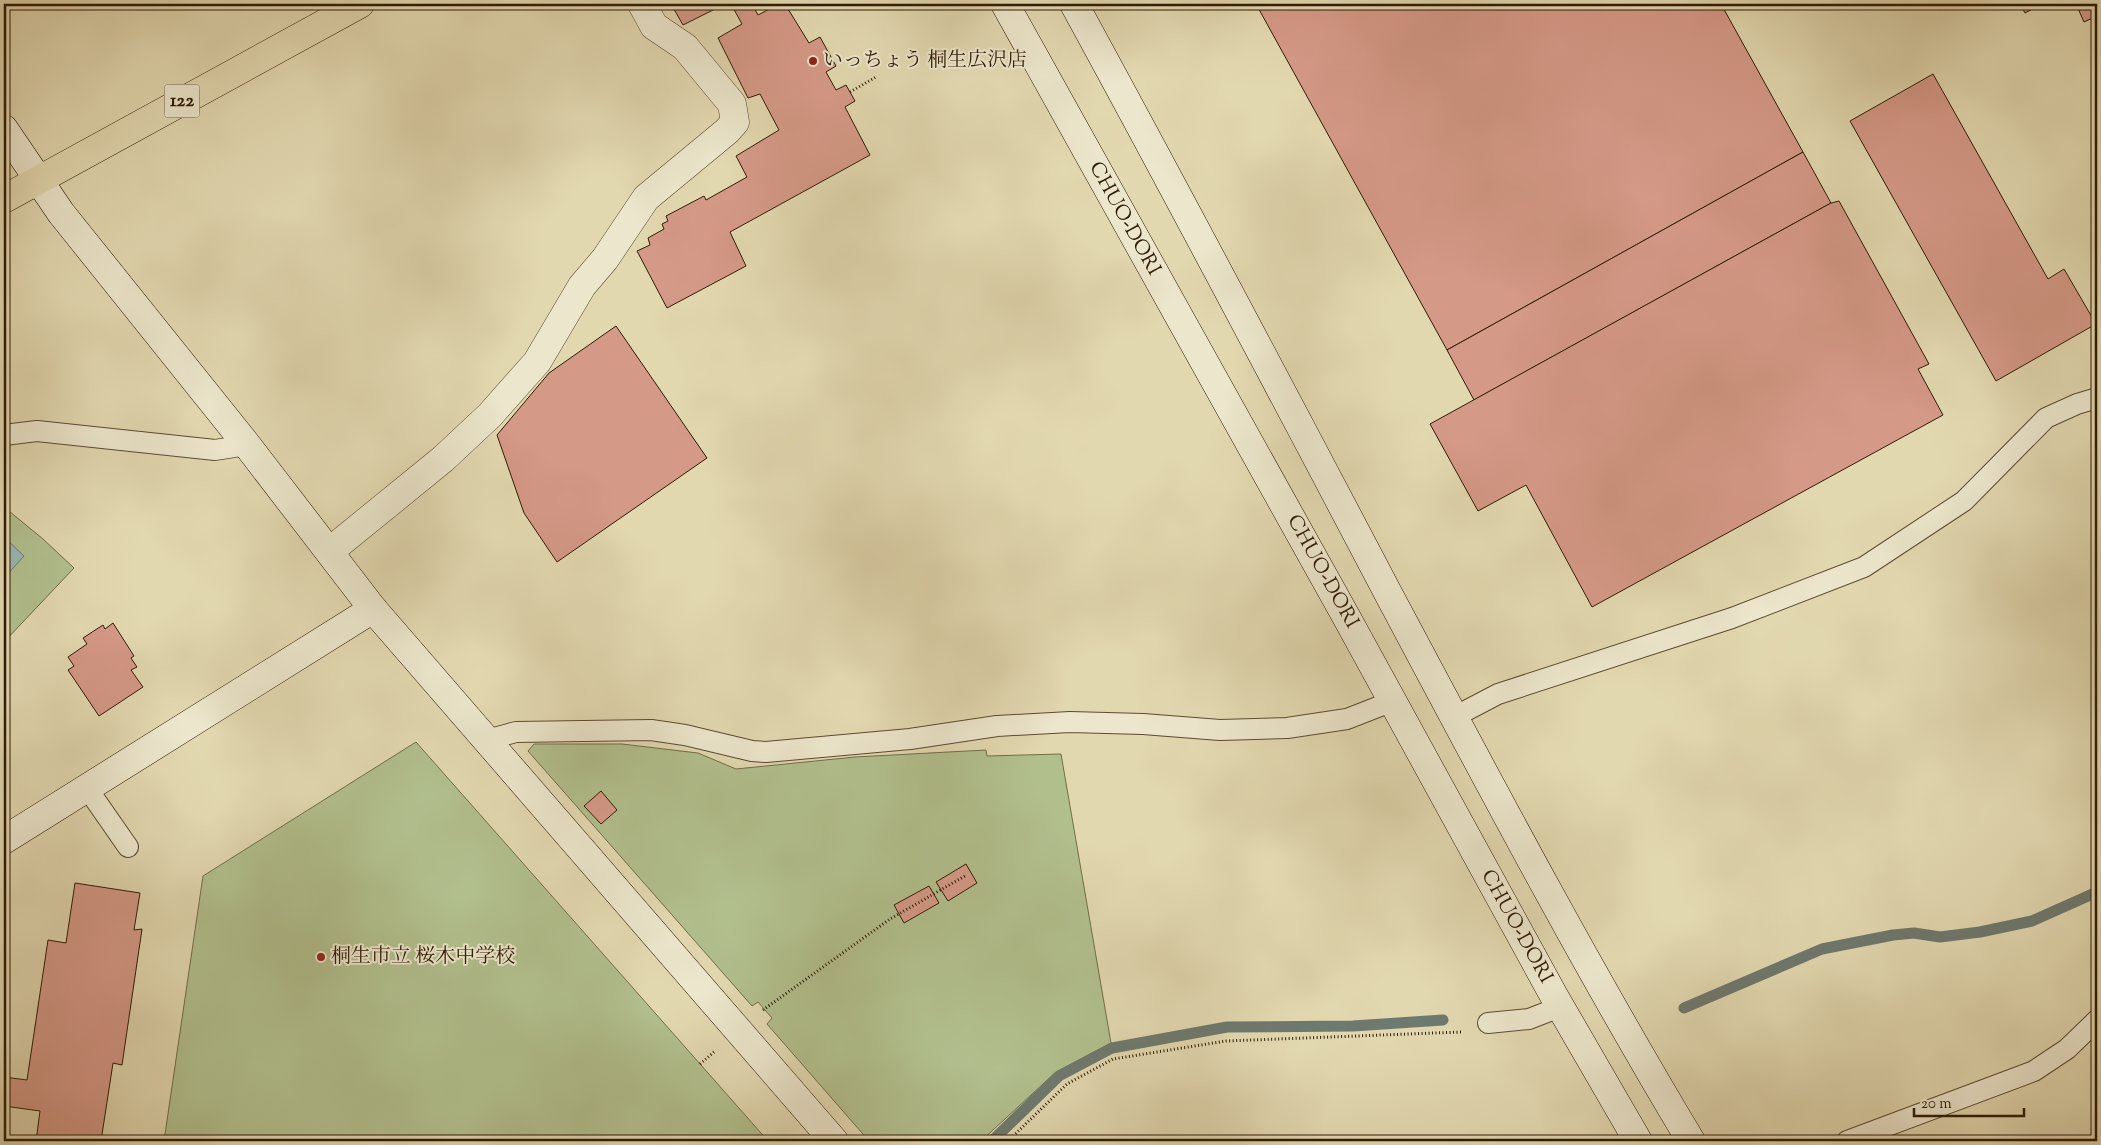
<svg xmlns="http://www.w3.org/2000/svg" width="2101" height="1145" viewBox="0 0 2101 1145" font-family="'Sorts Mill Goudy','Noto Serif JP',serif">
	<rect width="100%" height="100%" fill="#e2d8b0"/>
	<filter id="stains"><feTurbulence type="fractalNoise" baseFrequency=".004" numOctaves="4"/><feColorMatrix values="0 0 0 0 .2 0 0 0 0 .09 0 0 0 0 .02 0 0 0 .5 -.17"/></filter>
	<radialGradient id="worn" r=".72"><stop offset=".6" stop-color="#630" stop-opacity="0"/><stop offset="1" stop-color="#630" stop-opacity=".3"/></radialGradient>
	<g fill="#b1bf8d" stroke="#706d49">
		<polygon points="4,507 43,539 74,568 4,642"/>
		<polygon points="416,742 768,1141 164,1141 203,876"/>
		<polygon points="534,744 622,744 698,753 736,769 855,757 986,750 987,756 1061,754 1111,1043 1056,1072 981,1141 869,1141 767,1024 772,1018 758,1002 752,1006 528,751"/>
	</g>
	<polygon fill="#98b8b5" stroke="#6e796f" points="4,537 24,556 4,578"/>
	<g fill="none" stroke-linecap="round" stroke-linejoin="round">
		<g stroke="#6e796f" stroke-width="11">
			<polyline points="1684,1008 1822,949 1893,935 1914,933 1940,937 1980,932 2032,921 2097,892"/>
			<polyline points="992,1141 1059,1076 1112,1048 1227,1027 1353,1026 1443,1020"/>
		</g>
	</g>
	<g fill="#d59987" stroke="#2f1b05">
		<polygon points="671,4 725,4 683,25"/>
		<polygon points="731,4 752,4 758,15 779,4 785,4 809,43 820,37 836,66 826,72 836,90 846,85 850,92 855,101 845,107 870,155 730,232 746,266 667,308 637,251 650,245 648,238 664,229 662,224 668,221 666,216 704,196 706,200 747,177 736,156 779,130 760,94 748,98 718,38 742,24"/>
		<polygon points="1256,4 1721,4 1803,152 1447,350"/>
		<polygon points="2020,4 2042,4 2025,13"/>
		<polygon points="2076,4 2097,4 2097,16 2084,22"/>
		<polygon points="1933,74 2048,279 2064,269 2096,324 1996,381 1850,121"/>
		<polygon points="1803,152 1831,203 1474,400 1447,350"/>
		<polygon points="1839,201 1929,364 1918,369 1943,415 1592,607 1526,485 1478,511 1430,424 1831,203"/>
		<polygon points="616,326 707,458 557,562 524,513 497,435 549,373"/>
		<polygon points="113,623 134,656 131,658 137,667 131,670 143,687 99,716 68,670 74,666 68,657 87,644 83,638 103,625 105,629"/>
		<polygon points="601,791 617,810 601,824 584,806"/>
		<polygon points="966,864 977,883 948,901 936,882"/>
		<polygon points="75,883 140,893 134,930 142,929 122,1065 113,1063 101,1141 36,1141 40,1111 4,1106 4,1077 27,1080 48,940 66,943"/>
		<polygon points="929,886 939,903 904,923 894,905"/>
	</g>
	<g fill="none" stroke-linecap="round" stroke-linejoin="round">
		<defs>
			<g id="lane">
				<polyline points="4,435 37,431 215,450 247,445"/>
				<polyline points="1454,717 1498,694 1732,618 1864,567 1964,501 2046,418 2077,404 2097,398"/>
				<polyline points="487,740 516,732 651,730 685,735 752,751 766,752 910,739 997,726 1070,722 1143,724 1220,730 1287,728 1347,719 1393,701"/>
				<polyline points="87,788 128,847"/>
				<polyline points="1488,1023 1529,1019 1560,1007"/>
				<polyline points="1847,1141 2034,1071 2067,1049 2097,1020"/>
			</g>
			<polyline id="street" points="330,551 443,459 490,415 537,362 582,286 605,259 646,198 727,131 735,122 732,104 685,47 654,26 642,4"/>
			<g id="secondary">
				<polyline points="1005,4 1348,620 1554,996 1638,1141"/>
				<path d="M1074 4C1181 200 1285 397 1389 595 1487 779 1584 963 1691 1141"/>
				<polyline points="4,129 61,213 247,445 373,609 834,1141"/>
				<polyline points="4,840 373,609"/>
			</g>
			<polyline id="highway" points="4,199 360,4"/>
		</defs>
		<use href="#lane" stroke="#5c4a30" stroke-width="22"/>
		<use href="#street" stroke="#5c4a30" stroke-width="29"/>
		<use href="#secondary" stroke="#2f1b05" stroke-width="29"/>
		<use href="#highway" stroke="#2f1b05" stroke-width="29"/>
		<g stroke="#2f1b05" stroke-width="3" stroke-dasharray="1 2.5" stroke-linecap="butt">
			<polyline points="850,92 876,77"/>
			<polyline points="763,1010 890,919 965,876"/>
			<polyline points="700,1064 714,1052"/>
			<polyline points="1008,1141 1067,1084 1113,1059 1226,1041 1461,1032"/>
		</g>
		<use href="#lane" stroke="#ece6cc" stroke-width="20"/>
		<use href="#street" stroke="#ece6cc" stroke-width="28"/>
		<use href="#secondary" stroke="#ece6cc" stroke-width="28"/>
		<use href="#highway" stroke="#e2d8b0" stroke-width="28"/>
	</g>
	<g fill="#8f2418" stroke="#ece6cc" stroke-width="2">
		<circle cx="813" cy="61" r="5"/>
		<circle cx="321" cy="957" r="5"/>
	</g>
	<g text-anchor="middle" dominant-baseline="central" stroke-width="4" stroke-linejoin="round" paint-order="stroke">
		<rect fill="#ece6cc" stroke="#685841" stroke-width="1" x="164.5" y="84.5" width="35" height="33" rx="4"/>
		<g font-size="19" font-weight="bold" fill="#2f1b05">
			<text x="182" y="101">122</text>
		</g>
		<g font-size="20" fill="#2f1b05" stroke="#ece6cc" text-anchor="start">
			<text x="823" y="61">いっちょう 桐生広沢店</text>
			<text x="331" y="957">桐生市立 桜木中学校</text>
		</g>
		<g font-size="20" fill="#2f1b05" stroke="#ece6cc">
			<text transform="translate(1124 219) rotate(61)">CHUO-DORI</text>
			<text transform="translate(1322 572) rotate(61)">CHUO-DORI</text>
			<text transform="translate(1516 927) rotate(61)">CHUO-DORI</text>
		</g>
	</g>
	<rect width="2101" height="1145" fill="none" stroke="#e2d8b0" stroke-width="20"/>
	<rect x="5" y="5" width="2091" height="1135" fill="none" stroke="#2f1b05" stroke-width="2.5"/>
	<rect x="10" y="10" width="2081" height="1125" fill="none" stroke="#2f1b05"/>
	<path d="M1914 1108v8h110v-8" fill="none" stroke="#2f1b05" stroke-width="2.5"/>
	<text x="1921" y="1108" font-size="15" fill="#2f1b05" stroke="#ece6cc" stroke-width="4" paint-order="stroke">20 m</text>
	<rect width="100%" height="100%" filter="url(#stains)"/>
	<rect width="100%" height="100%" fill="url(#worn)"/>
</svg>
